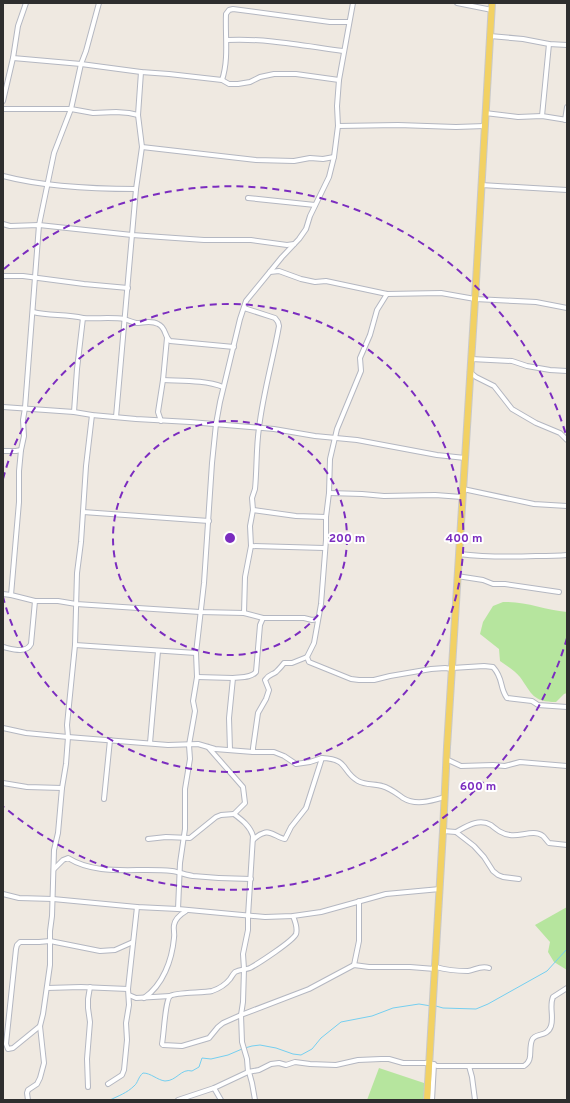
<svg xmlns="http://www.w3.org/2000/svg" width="570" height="1103" viewBox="0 0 570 1103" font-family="Overpass,sans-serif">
	<rect width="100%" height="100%" fill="#efe9e1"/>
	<g fill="#b6e59e">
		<path d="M503 602C525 601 545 610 567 612V693L564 694 556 702C533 702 532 694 520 677 515 671 507 666 500 661L499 649 480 634 483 622 493 606Z"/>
		<polygon points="567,907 567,970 554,962 548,952 550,942 535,925"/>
		<polygon points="379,1068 430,1085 429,1100 367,1100"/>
	</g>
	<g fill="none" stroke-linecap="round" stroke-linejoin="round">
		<g stroke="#75cff0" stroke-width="1">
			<polyline points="436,1006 443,1008 476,1009 488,1004 547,971 567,949"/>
			<polyline points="245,1048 252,1046 260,1045 276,1048 293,1054 301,1055 312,1049 321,1038 341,1022 372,1016 393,1008 419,1004 431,1006"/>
			<polyline points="88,1100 89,1100"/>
			<path d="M110 1100C118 1096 127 1093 134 1086 138 1083 138 1077 143 1073 151 1073 157 1080 165 1081 177 1081 181 1068 192 1071L199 1067 202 1058 211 1059 228 1055 242 1049"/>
		</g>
		<defs>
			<g id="minor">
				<polyline points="457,3 492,10"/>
				<polyline points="490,36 523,39 549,44 567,45"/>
				<path d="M227 40C266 38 305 46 343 51"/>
				<polyline points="13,58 81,64 141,72 169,74 222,80 229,84 238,84 250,82 260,77 274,74 296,74 339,80"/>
				<path d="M222 80C229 59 225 36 226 14L229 10 233 9 330 22H349"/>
				<polyline points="3,101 13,58 18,26 26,3"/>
				<polyline points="3,109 71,109 93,113 116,112 129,113 138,115"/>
				<polyline points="485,113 518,117 542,116 567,120"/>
				<polyline points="542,116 549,44"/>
				<polyline points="565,120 567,107"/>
				<polyline points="338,126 398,125 456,127 485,126"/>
				<polyline points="142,147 256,160 294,161 310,158 323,159 334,157"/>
				<path d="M3 176C45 187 92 189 136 189"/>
				<polyline points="481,185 567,190"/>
				<polyline points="248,198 315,205"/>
				<polyline points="3,224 10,226 39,225 132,235 204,240 251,240 287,245 294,244"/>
				<polyline points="270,272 279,271 301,279 315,282 326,281 387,294 441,293 475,299 536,302 567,308"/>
				<polyline points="3,276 23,276 84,284 128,288"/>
				<polyline points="387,294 377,310 370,335 360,358 361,371 337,429 330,459 329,493 326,517 326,540 321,604 314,643 307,657 309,662 351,679 359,680 374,680 390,676 431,669 445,668 452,669"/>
				<path d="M244 308 275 318 278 322 279 326C273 360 263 393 259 428 256 448 257 469 255 489L252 498 253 510 250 526 251 546 245 577 244 613"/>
				<path d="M33 312C49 316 66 314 83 318"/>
				<polyline points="471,359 512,361 527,366 550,370 567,371"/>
				<polyline points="470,372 476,377 494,386 512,409 536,423 560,433 567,440"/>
				<path d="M163 380C182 381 205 380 223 387"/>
				<polyline points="3,407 74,412 92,415 136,419 190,422 274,429 315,436 357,440 437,455 465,458"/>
				<path d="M74 412 77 369 83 318C94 319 113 317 124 319 128 320 131 322 136 323 143 323 151 320 158 324 166 327 164 336 170 341L234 347"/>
				<polyline points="116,417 136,189 142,147 138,115 141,72"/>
				<polyline points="161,421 158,412 163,380 167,338"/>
				<polyline points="3,451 16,451 21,450"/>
				<polyline points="463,489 534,504 567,506"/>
				<polyline points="329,493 362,494 384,496 435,495 462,497"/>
				<polyline points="253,510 296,516 326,517"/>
				<polyline points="83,512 209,521"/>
				<polyline points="251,546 324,548"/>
				<path d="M459 554C484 557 510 557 536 556 547 556 557 556 567 555"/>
				<polyline points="457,576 483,580 493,584 505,584 559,592"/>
				<polyline points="3,594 11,595 35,601"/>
				<polyline points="11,595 19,502 19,471 21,450 24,436 23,420 25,408 39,225 54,153 71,109 81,64 86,51 99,3"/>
				<polyline points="75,645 196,653"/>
				<path d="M3 647C12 649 26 654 31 644L35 601H58L76 604 200 612 244 613 263 618"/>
				<path d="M452 668 484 666 493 667C504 679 499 687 507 698L532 701 538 705 567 707"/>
				<polyline points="197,677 233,678"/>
				<polyline points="3,728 26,733 68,737 168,745 198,744 215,749 253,752 274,752 284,756 296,764 310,762 322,758"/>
				<polyline points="150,743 158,651"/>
				<path d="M208 747 243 787 245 803 234 814C242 820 250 826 253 836L248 916V930L243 954 244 969 243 1002 241 1015 242 1042 247 1059 248 1072"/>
				<path d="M230 750 229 718 233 678C241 677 251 678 256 672L260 625 263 618H304L312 620 318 619"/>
				<path d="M253 752V748L258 713 266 699 269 690 265 680C269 674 272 675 276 672 279 669 282 666 284 663H292L307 657"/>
				<polyline points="446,759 461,766 493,765 505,766 520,762 567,766"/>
				<polyline points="3,783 27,787 62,788"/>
				<polyline points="104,799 110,740"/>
				<polyline points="443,831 456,832 474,846 484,857 493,871 498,875 503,877 519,879"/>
				<path d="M456 832C467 826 479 818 491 825 497 830 502 834 510 835 520 837 534 829 543 836 545 838 547 841 549 843L567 845"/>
				<polyline points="148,839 166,837 190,838 216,817 221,815 234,814"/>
				<path d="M253 840C256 837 260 834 264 833 270 830 278 838 285 839L291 827 306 808 322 758C349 759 341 771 358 781 365 785 375 784 382 786 390 788 396 793 403 798 416 806 431 801 445 797"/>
				<path d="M54 869 63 860 68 858C99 877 137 867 172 871 179 872 186 875 193 876 212 878 231 879 251 879"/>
				<polyline points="3,894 19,898 53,899 137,907 178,909 265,917 293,916 321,912 386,894 440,889"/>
				<polyline points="178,909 180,863 185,829 185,789 190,759 189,745 195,711 193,701 197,677 196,653 204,583 212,463 216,424 220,402 240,319 246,301 282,257 299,239 306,229 310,216 329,177 334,157 338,126 337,106 339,80 353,3"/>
				<path d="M293 916C295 921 298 928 296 934 293 941 259 963 250 968 245 970 240 969 235 972 233 974 232 976 230 979 226 984 218 989 212 991 204 993 175 992 170 996 165 1001 164 1034 162 1044L163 1045 182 1046 209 1038 218 1027 223 1023 241 1015 309 989 354 965 369 967H410L435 969"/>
				<polyline points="354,965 359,941 359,901"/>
				<path d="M436 967C446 970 457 971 468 971 475 970 481 965 489 968"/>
				<polyline points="47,988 81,987 128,989"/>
				<polyline points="129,995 136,998 170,996"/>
				<path d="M144 998C163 985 172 960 174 938 175 934 173 929 174 925 175 919 181 914 186 911"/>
				<polyline points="40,1026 13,1048 8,1049 6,1044 16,949 17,945 20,942 39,942 50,941 100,951 115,950 133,942"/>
				<polyline points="469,1066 472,1077 475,1100"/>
				<polyline points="249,1072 252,1083 255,1100"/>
				<polyline points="108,1084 122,1075 124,1070 127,1040 126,1023 129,1005 128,989 137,907"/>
				<polyline points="88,1087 87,1059 90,1022 88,1008 88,999 90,987"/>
				<polyline points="214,1088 221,1100"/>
				<polyline points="28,1100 27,1093 28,1090 37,1084 40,1078 44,1063 40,1026 43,1014 50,965 50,931 52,916 54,850 58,833 62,788 66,764 68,737 67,725 75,645 77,573 81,542 86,466 92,415"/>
				<path d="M178 1100 214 1088 248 1072 259 1070 271 1064 279 1063 286 1065 295 1062 310 1064 336 1065 358 1060 381 1059H389L403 1063H430L437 1066H524C534 1060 528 1050 532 1040 535 1032 547 1038 551 1026 554 1016 549 1006 553 997L567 988"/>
				<polyline points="432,1100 434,1064"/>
			</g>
			<polyline id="primary" points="427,1100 443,831 447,747 475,299 492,3"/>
		</defs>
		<use href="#minor" stroke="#b4b7c1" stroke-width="6"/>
		<use href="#primary" stroke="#c9c9c9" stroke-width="8"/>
		<use href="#minor" stroke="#fff" stroke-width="4"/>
		<use href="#primary" stroke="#f2d163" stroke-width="6"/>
	</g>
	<g fill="none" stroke="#7b2cbf" stroke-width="2" stroke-dasharray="7 5">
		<circle cx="230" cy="538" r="117"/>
		<path d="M3 479A234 234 0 1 1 3 597"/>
		<path d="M567 638A351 351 0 0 1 4 807M4 269A351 351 0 0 1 567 438"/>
	</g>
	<circle cx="230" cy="538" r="6" fill="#7b2cbf" stroke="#fff" stroke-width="2"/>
	<g font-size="12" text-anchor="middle" font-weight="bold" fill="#7b2cbf" stroke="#fff" stroke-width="4" stroke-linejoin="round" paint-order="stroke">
		<text x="347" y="542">200 m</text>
		<text x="464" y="542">400 m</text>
		<text x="478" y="790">600 m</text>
	</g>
	<rect width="570" height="1103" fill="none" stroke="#2e2e2e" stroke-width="8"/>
</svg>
